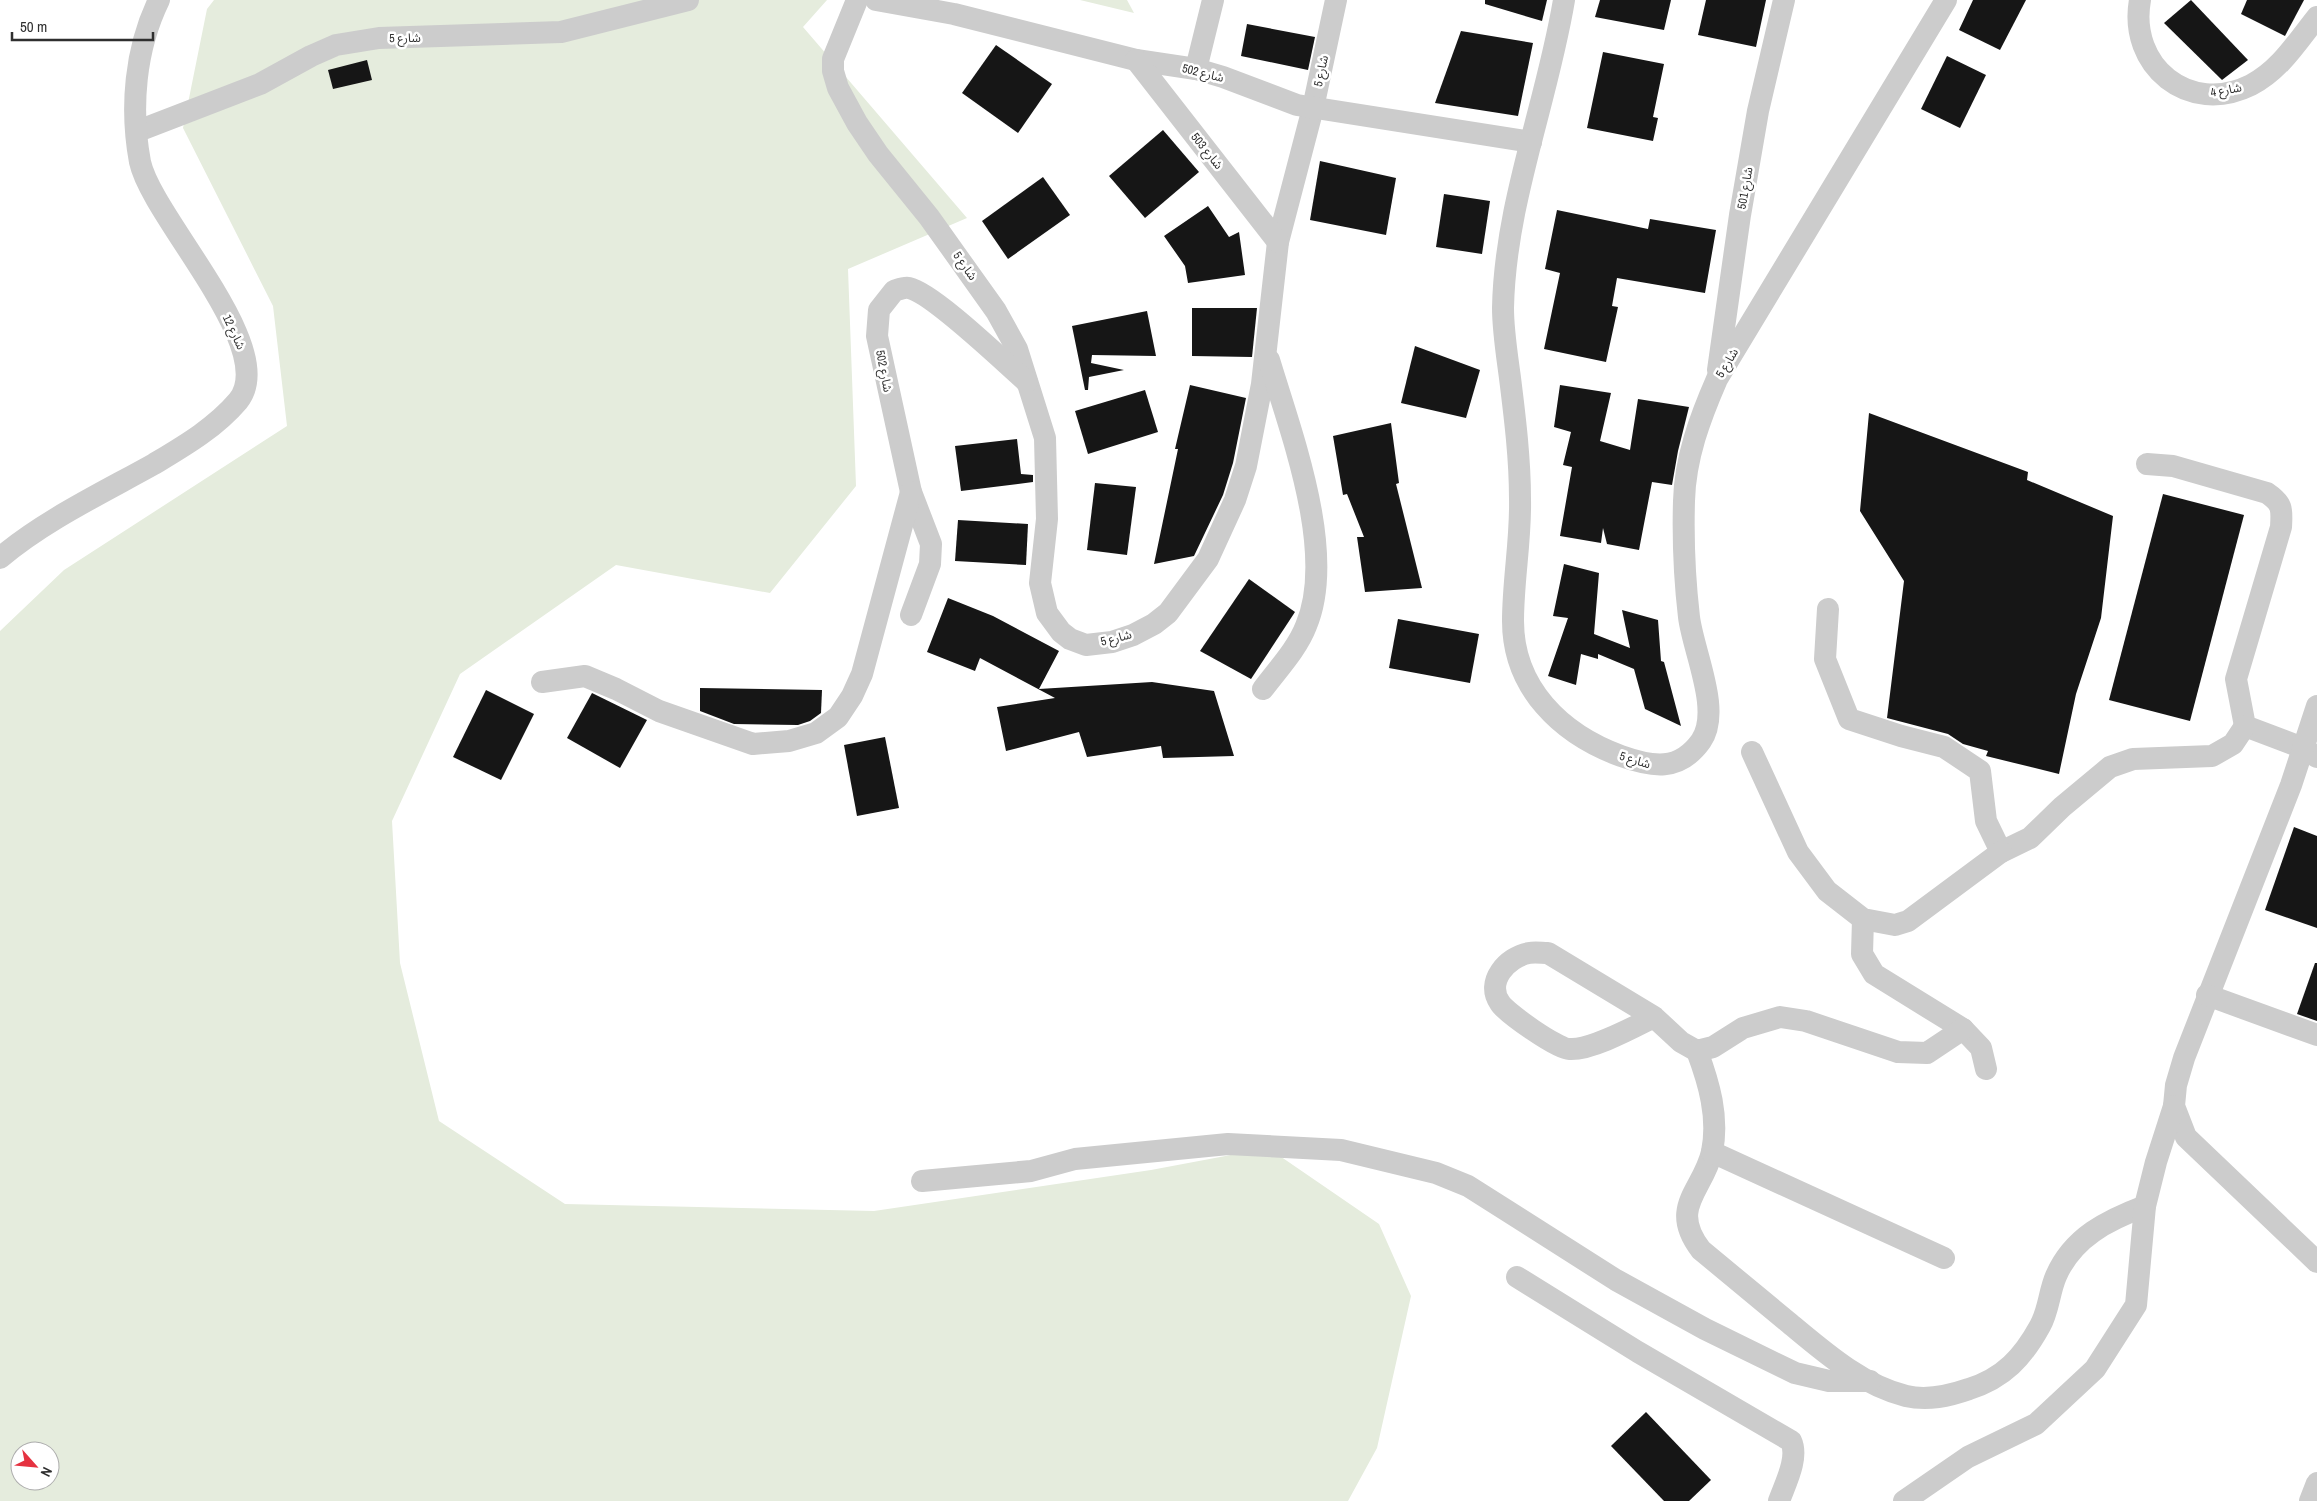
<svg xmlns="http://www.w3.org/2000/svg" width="2317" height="1501" viewBox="0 0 2317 1501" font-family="'Archivo Narrow','Noto Sans Arabic',sans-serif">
	<rect width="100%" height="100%" fill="#fff"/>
	<g fill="#e5ecdd" fill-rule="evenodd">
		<path d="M214 0H827L803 27 967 218 848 269 856 486 770 593 616 565 460 674 392 821 400 963 439 1121 565 1204 874 1211 1151 1170 1268 1148 1379 1224 1411 1296 1377 1448 1348 1501H0V631L64 570 287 426 273 306 183 128 207 9ZM20 1451H50V1481H20Z"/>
		<polygon points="1080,0 1127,0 1134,13"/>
	</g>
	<g fill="#161616">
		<polygon points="1485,0 1547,0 1542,21 1485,4"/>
		<polygon points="1600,0 1671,0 1664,30 1595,17"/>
		<polygon points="1706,0 1766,0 1756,47 1698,35"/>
		<polygon points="1973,0 2026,0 2000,50 1959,30"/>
		<polygon points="2191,0 2248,60 2222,80 2164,23"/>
		<polygon points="2247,0 2304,0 2285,36 2241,14"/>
		<polygon points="1247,24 1315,37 1308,70 1241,56"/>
		<polygon points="1461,31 1533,43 1518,116 1435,103"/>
		<polygon points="996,45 1052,84 1018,133 962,93"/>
		<polygon points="1603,52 1664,64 1653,117 1658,118 1653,141 1587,128"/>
		<polygon points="1947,56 1986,75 1960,128 1921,109"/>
		<polygon points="367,60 372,80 333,89 328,70"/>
		<polygon points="1163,130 1199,172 1145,218 1109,176"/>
		<polygon points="1320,161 1396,178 1386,235 1310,220"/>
		<polygon points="1043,177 1070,215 1008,259 982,221"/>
		<polygon points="1444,194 1490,201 1482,254 1436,247"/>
		<polygon points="1208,206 1229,237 1239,232 1245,275 1188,283 1185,266 1164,236"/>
		<polygon points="1557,210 1648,229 1650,219 1716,230 1705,293 1617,278 1612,306 1618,307 1606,362 1544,349 1560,273 1545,269"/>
		<polygon points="1192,308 1257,308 1252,357 1192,356"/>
		<polygon points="1147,311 1156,356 1092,355 1091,363 1124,370 1089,377 1088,390 1085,390 1072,326"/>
		<polygon points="1415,346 1480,370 1466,418 1401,403"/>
		<polygon points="1190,385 1246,398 1233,463 1223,495 1194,556 1154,564 1178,449 1175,449"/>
		<polygon points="1560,385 1611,393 1600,441 1630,450 1638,399 1689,407 1678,451 1672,485 1652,482 1639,550 1607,544 1603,528 1601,543 1560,536 1572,467 1563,465 1571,432 1554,427"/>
		<polygon points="1145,390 1158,432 1088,454 1075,411"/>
		<polygon points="1869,413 2028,472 2027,480 2113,516 2101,618 2076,694 2059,774 1986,756 1988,751 1963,744 1948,734 1887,718 1904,581 1860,511"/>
		<polygon points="1391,423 1399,483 1396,484 1422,588 1365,592 1357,537 1364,537 1347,494 1343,495 1333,436"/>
		<polygon points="1017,439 1021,474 1033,475 1033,482 961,491 955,446"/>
		<polygon points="1095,483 1136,487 1127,555 1087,550"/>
		<polygon points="2163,494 2244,515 2190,721 2109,700"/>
		<polygon points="958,520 1028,524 1026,565 955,561"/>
		<polygon points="1564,564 1599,573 1594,634 1630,648 1622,610 1658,620 1661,661 1664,662 1681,726 1645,709 1634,669 1598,654 1598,659 1581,654 1576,685 1548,676 1568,618 1553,616"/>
		<polygon points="1249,579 1295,612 1251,679 1200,651"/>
		<polygon points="948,598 993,616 1059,651 1039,689 1152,682 1214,691 1234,756 1163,758 1161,746 1087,757 1079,732 1006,751 997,707 1055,698 980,658 975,671 927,652"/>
		<polygon points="1398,619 1479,634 1470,683 1389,668"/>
		<polygon points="700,688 822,690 821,713 810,721 798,725 734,724 700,711"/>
		<polygon points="486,690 534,714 501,780 453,757"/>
		<polygon points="592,693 647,720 620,768 567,738"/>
		<polygon points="885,737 899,808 857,816 844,745"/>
		<polygon points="2294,827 2317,836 2317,928 2265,910"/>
		<polygon points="2315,963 2317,963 2317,1021 2297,1014"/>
		<polygon points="1646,1412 1711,1480 1689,1501 1664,1501 1611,1446"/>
	</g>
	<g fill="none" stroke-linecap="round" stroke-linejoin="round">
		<g stroke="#ccc" stroke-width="22">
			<polyline points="857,0 833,59 833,71 838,88 857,123 878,154 929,217 996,311 1017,349 1045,438 1047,519 1040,583 1047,613 1061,632 1070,639 1086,645 1112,642 1133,635 1154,624 1168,613 1208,559 1235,500 1246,466 1262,384 1278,242 1313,108 1336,0"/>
			<polyline points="876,0 954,14 1136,60 1196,69 1223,77 1297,105 1531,142"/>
			<path d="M1564 0C1547 103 1505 203 1503 308 1503 331 1507 355 1510 378 1515 418 1520 459 1520 499 1521 540 1513 580 1513 621 1513 688 1561 734 1621 756 1652 767 1679 772 1701 741 1722 711 1693 651 1689 617 1685 583 1683 536 1684 501 1685 458 1700 418 1717 379L1946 0"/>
			<path d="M2140 0C2128 66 2189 116 2251 85 2280 70 2297 42 2317 17"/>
			<polyline points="1136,60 1278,242"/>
			<polyline points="1196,69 1213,0"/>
			<polyline points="138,131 260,84 311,56 336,45 379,38 561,32 688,0"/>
			<polyline points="1718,370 1740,215 1758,111 1784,0"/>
			<path d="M2147 464 2173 466 2267 493C2283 504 2282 509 2281 527L2236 679 2245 726 2303 748 2317 757"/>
			<path d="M0 558C43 521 104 492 154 464 184 446 215 428 238 401 281 349 152 218 140 162 130 108 135 49 159 0"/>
			<polyline points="1828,609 1825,659 1849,719 1901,736 1944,747 1980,771 1986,821 2001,852 2030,838 2062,807 2110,767 2133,759 2212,756 2233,744 2245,726"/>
			<path d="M911 615 930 564 931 544 911 492 877 336 879 310 894 291C900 289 904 287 909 288 933 293 1004 362 1027 382"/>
			<polyline points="542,682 585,676 616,689 659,711 753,744 789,741 816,733 838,717 852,696 862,674 911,492"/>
			<path d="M1263 689C1278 669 1297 649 1306 626 1337 553 1291 433 1269 360"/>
			<polyline points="2317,706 2291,785 2184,1058 2176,1085 2174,1106 2186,1137 2317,1262"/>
			<polyline points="1752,752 1798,852 1827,891 1863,919 1895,925 1908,921 2001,852"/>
			<polyline points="1863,919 1862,954 1874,974 1963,1029 1981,1048 1986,1069"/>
			<polyline points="2207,995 2317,1035"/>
			<path d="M1654 1017C1634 1027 1590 1051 1569 1049 1558 1049 1506 1013 1500 1003 1485 982 1507 957 1529 953 1535 952 1542 953 1548 953L1654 1017 1681 1042 1697 1051 1713 1047 1743 1028 1780 1017 1806 1021 1898 1052 1927 1053 1963 1029"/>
			<path d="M1697 1051C1709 1083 1719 1117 1712 1152 1703 1191 1668 1207 1701 1250 1730 1274 1759 1298 1788 1322 1823 1351 1861 1385 1906 1396 1928 1401 1949 1396 1969 1389 2004 1378 2023 1357 2040 1326 2049 1310 2049 1292 2056 1276 2073 1237 2108 1220 2145 1206"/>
			<polyline points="1712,1152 1944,1258"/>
			<polyline points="922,1181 1031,1171 1075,1159 1228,1144 1341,1150 1436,1173 1468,1186 1616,1280 1705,1329 1795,1373 1829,1381 1870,1381"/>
			<path d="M1517 1277 1638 1352 1791 1441C1799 1458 1785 1484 1779 1501"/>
			<polyline points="1904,1501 1968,1457 2036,1424 2095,1369 2136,1305 2145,1206 2156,1162 2174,1106"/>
			<polyline points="2310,1501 2317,1483"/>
		</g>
	</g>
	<g text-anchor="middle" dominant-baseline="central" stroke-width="5" stroke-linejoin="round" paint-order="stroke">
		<g font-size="12" fill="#2f2f2f" stroke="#fff">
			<text transform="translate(405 38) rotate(-1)">شارع 5</text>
			<text transform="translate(1321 71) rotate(-78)">شارع 5</text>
			<text transform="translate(1203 73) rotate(14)">شارع 502</text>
			<text transform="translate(2226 90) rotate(-10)">شارع 4</text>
			<text transform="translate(1207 151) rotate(51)">شارع 503</text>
			<text transform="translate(1745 188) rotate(-80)">شارع 501</text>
			<text transform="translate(965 266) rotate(55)">شارع 5</text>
			<text transform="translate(234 332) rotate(65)">شارع 12</text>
			<text transform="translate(1727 363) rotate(-59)">شارع 5</text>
			<text transform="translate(884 371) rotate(79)">شارع 502</text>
			<text transform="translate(1116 638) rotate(-14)">شارع 5</text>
			<text transform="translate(1635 760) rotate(17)">شارع 5</text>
		</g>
	</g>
	<g transform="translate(35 1466) rotate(117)"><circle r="24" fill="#ffffff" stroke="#acacac"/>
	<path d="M0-4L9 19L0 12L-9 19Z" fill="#e53240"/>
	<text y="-8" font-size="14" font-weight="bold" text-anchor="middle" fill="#2f2f2f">N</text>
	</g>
	<path d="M12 32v8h141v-8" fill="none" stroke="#2f2f2f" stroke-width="2.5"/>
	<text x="20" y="32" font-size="15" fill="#2f2f2f" stroke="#ffffff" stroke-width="4" paint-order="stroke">50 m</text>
</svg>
